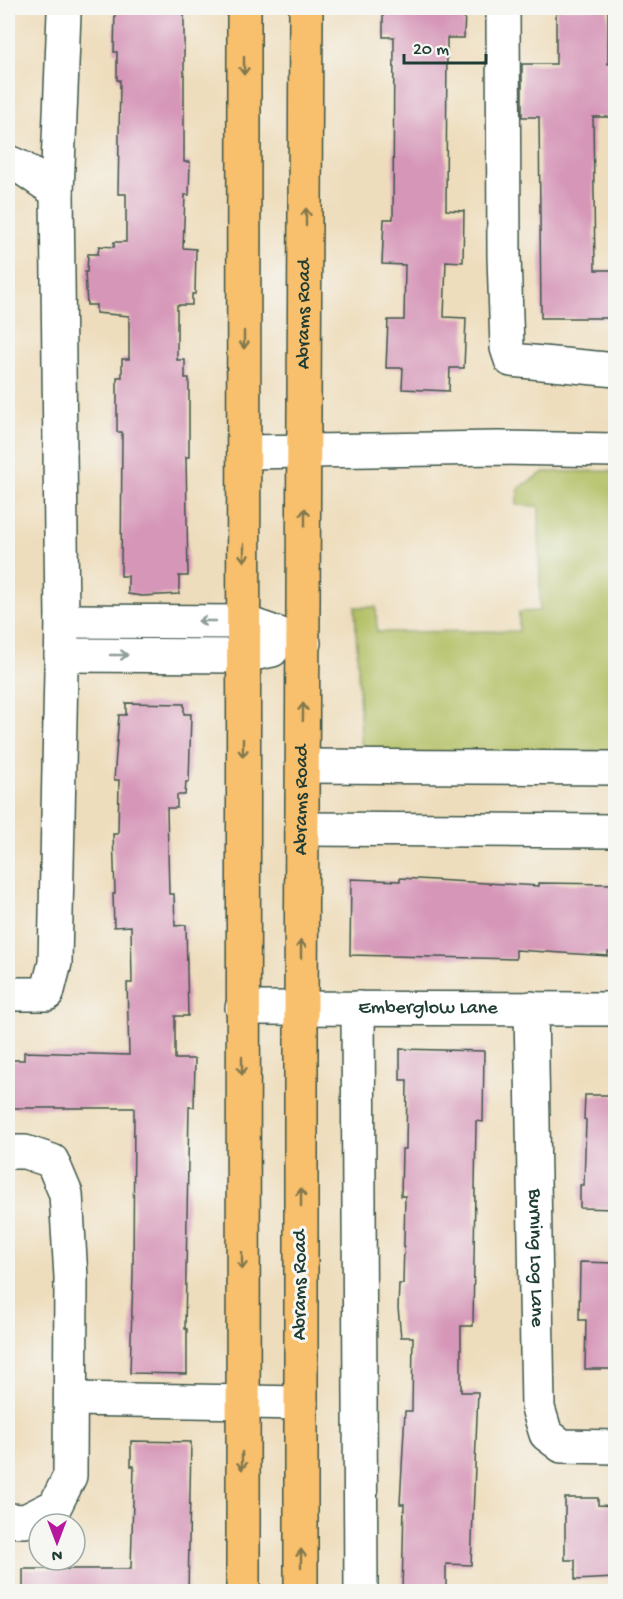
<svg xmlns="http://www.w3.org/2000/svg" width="623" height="1599" viewBox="0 0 623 1599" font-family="'Gochi Hand',sans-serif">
	<rect width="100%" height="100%" fill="#f6f6f2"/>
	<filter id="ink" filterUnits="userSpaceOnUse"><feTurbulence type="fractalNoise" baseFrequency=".0167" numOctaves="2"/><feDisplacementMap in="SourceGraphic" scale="12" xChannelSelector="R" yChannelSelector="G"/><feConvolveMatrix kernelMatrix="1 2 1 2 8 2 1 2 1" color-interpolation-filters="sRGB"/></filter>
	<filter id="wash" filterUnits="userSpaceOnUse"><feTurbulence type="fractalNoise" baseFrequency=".008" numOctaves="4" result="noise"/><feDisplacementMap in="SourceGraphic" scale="24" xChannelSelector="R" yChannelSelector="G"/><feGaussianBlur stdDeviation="1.35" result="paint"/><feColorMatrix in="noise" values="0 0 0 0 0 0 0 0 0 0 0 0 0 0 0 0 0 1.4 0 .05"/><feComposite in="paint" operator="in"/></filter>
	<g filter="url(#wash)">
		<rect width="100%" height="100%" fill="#eeddbc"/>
		<polygon fill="#b1be60" stroke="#687e4a" stroke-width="1.5" points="615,471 615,751 362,756 355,607 376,607 377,632 519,631 519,612 540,611 539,506 516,505 519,488 544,472"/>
		<g id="blocks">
			<g fill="#d696b8">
				<polygon points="115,8 184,8 184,162 190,162 189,195 185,195 183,248 196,249 195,294 192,294 192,305 177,305 177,360 185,360 185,378 189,378 189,457 186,457 188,576 179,576 179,594 142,596 128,594 128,576 121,576 122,432 117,432 117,377 122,377 122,359 129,359 129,316 96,313 96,305 87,305 85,272 87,272 88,254 98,254 99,246 114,247 114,242 126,242 126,194 118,194 120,80 117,80 117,52 114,52"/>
				<polygon points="383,8 465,8 464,38 447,38 446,210 464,211 463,262 446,261 444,317 466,318 464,368 450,368 449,391 402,389 403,368 386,368 388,320 404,320 405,265 382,264 384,219 393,219 394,37 383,37"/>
				<polygon points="556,8 608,8 608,64 615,63 615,117 593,117 595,270 615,270 615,318 541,318 539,117 522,117 522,64 556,64"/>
				<polygon points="126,703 184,704 184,714 191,714 189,782 186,782 185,795 177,795 177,808 167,808 169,894 174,894 175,926 186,925 188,1016 175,1016 175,1059 195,1059 194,1107 189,1107 185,1329 187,1329 187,1374 130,1373 133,1274 134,1108 8,1108 8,1060 24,1060 24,1052 129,1055 127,983 132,983 131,926 114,927 113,894 115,894 113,834 118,834 119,780 114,780 119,715 126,715"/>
				<polygon points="400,878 539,886 539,883 615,884 615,952 608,952 608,956 516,950 516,959 350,955 351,879 400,881"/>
				<polygon points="400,1049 484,1051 483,1122 476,1121 473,1326 461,1326 461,1392 478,1392 471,1565 446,1564 446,1592 402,1592 404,1504 400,1504 405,1411 412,1411 413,1337 401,1337 398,1308 399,1284 403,1284 405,1196 401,1196 402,1149 406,1149 407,1080 400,1080"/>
				<polygon points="585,1095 615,1095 615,1209 580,1208 580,1185 584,1185 586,1120 584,1119"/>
				<polygon points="580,1262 615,1263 615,1369 585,1369 586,1320 579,1320"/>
				<polygon points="131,1441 191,1442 188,1592 23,1592 23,1569 131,1569 134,1466 131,1466"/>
				<polygon points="565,1498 598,1498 598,1505 615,1506 615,1578 575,1580 575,1560 565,1560"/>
			</g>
		</g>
	</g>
	<g filter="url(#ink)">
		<use href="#blocks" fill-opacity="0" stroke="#3e5548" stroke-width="1.5"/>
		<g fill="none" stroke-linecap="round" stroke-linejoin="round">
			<defs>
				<g id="minor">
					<polyline points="503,8 504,256 507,348 511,360 616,370"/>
					<polyline points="8,162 22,168 57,192 62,621 55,963 47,994 8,994"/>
					<polyline points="57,192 64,13"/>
					<polyline points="244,452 498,448 616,450"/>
					<polyline points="62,621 244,622 304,643"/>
					<polyline points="61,655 243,656 272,650"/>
					<polyline points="303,766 616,768"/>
					<polyline points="302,829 616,831"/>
					<path id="s1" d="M242 1008 616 1009"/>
					<polyline points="358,1008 361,1592"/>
					<path id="s2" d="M531 1008 538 1408 546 1434 562 1446 616 1447"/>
					<polyline points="8,1152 25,1152 52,1161 66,1194 71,1277 70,1476 55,1506 25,1521 8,1520"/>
					<polyline points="71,1399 301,1403"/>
				</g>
				<g id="major">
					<polyline points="243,1592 244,8"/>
					<path id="s3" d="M301 1592V1008L306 8"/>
				</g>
			</defs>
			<use href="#minor" stroke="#3e5548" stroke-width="36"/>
			<use href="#major" stroke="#3e5548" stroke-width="36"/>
			<use href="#minor" stroke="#fff" stroke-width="33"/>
			<use href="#major" stroke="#f8bf6c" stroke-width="33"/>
		</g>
		<defs><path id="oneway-shaft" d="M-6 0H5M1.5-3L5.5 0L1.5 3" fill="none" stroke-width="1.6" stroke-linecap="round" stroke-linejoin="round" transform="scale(1.5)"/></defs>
		<g stroke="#81784d">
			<use href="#oneway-shaft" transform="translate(244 66) rotate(90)"/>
			<use href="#oneway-shaft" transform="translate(306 217) rotate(-90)"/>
			<use href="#oneway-shaft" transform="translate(244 340) rotate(90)"/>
			<use href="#oneway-shaft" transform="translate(305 517) rotate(-90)"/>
			<use href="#oneway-shaft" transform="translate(244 553) rotate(90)"/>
			<use href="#oneway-shaft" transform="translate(303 712) rotate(-89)"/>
			<use href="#oneway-shaft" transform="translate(243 748) rotate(90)"/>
			<use href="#oneway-shaft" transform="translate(301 949) rotate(-90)"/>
			<use href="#oneway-shaft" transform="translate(242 1066) rotate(90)"/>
			<use href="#oneway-shaft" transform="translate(301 1197) rotate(-90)"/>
			<use href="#oneway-shaft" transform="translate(242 1261) rotate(90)"/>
			<use href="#oneway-shaft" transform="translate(242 1461) rotate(90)"/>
			<use href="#oneway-shaft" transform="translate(301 1558) rotate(-90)"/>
		</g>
		<g stroke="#8f9e9a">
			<use href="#oneway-shaft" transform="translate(207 621) rotate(-180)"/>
			<use href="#oneway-shaft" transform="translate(119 655)"/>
		</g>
	</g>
	<g text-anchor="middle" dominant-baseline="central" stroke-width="6" stroke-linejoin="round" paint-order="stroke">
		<g font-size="20" fill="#1f3d34" stroke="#f6f6f2">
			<text stroke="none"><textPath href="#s3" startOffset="1278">Abrams Road</textPath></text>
			<text stroke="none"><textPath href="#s3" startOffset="792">Abrams Road</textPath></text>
			<text stroke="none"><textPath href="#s1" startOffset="186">Emberglow Lane</textPath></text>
			<text stroke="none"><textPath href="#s2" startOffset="250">Burning Log Lane</textPath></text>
			<text transform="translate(301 1285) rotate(-90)">Abrams Road</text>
		</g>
	</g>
	<rect width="623" height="1599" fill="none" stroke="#f6f6f2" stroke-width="30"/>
	<g transform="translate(57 1542) rotate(180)"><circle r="28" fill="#f6f6f2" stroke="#a0aca6" stroke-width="1.5"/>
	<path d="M0-4.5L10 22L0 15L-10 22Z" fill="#b5179e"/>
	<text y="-9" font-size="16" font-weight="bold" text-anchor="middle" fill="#1f3d34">N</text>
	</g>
	<path d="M404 54v9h82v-9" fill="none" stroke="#1f3d34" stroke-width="3"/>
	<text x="413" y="54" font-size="18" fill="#1f3d34" stroke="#f6f6f2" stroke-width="4.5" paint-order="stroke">20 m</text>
</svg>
